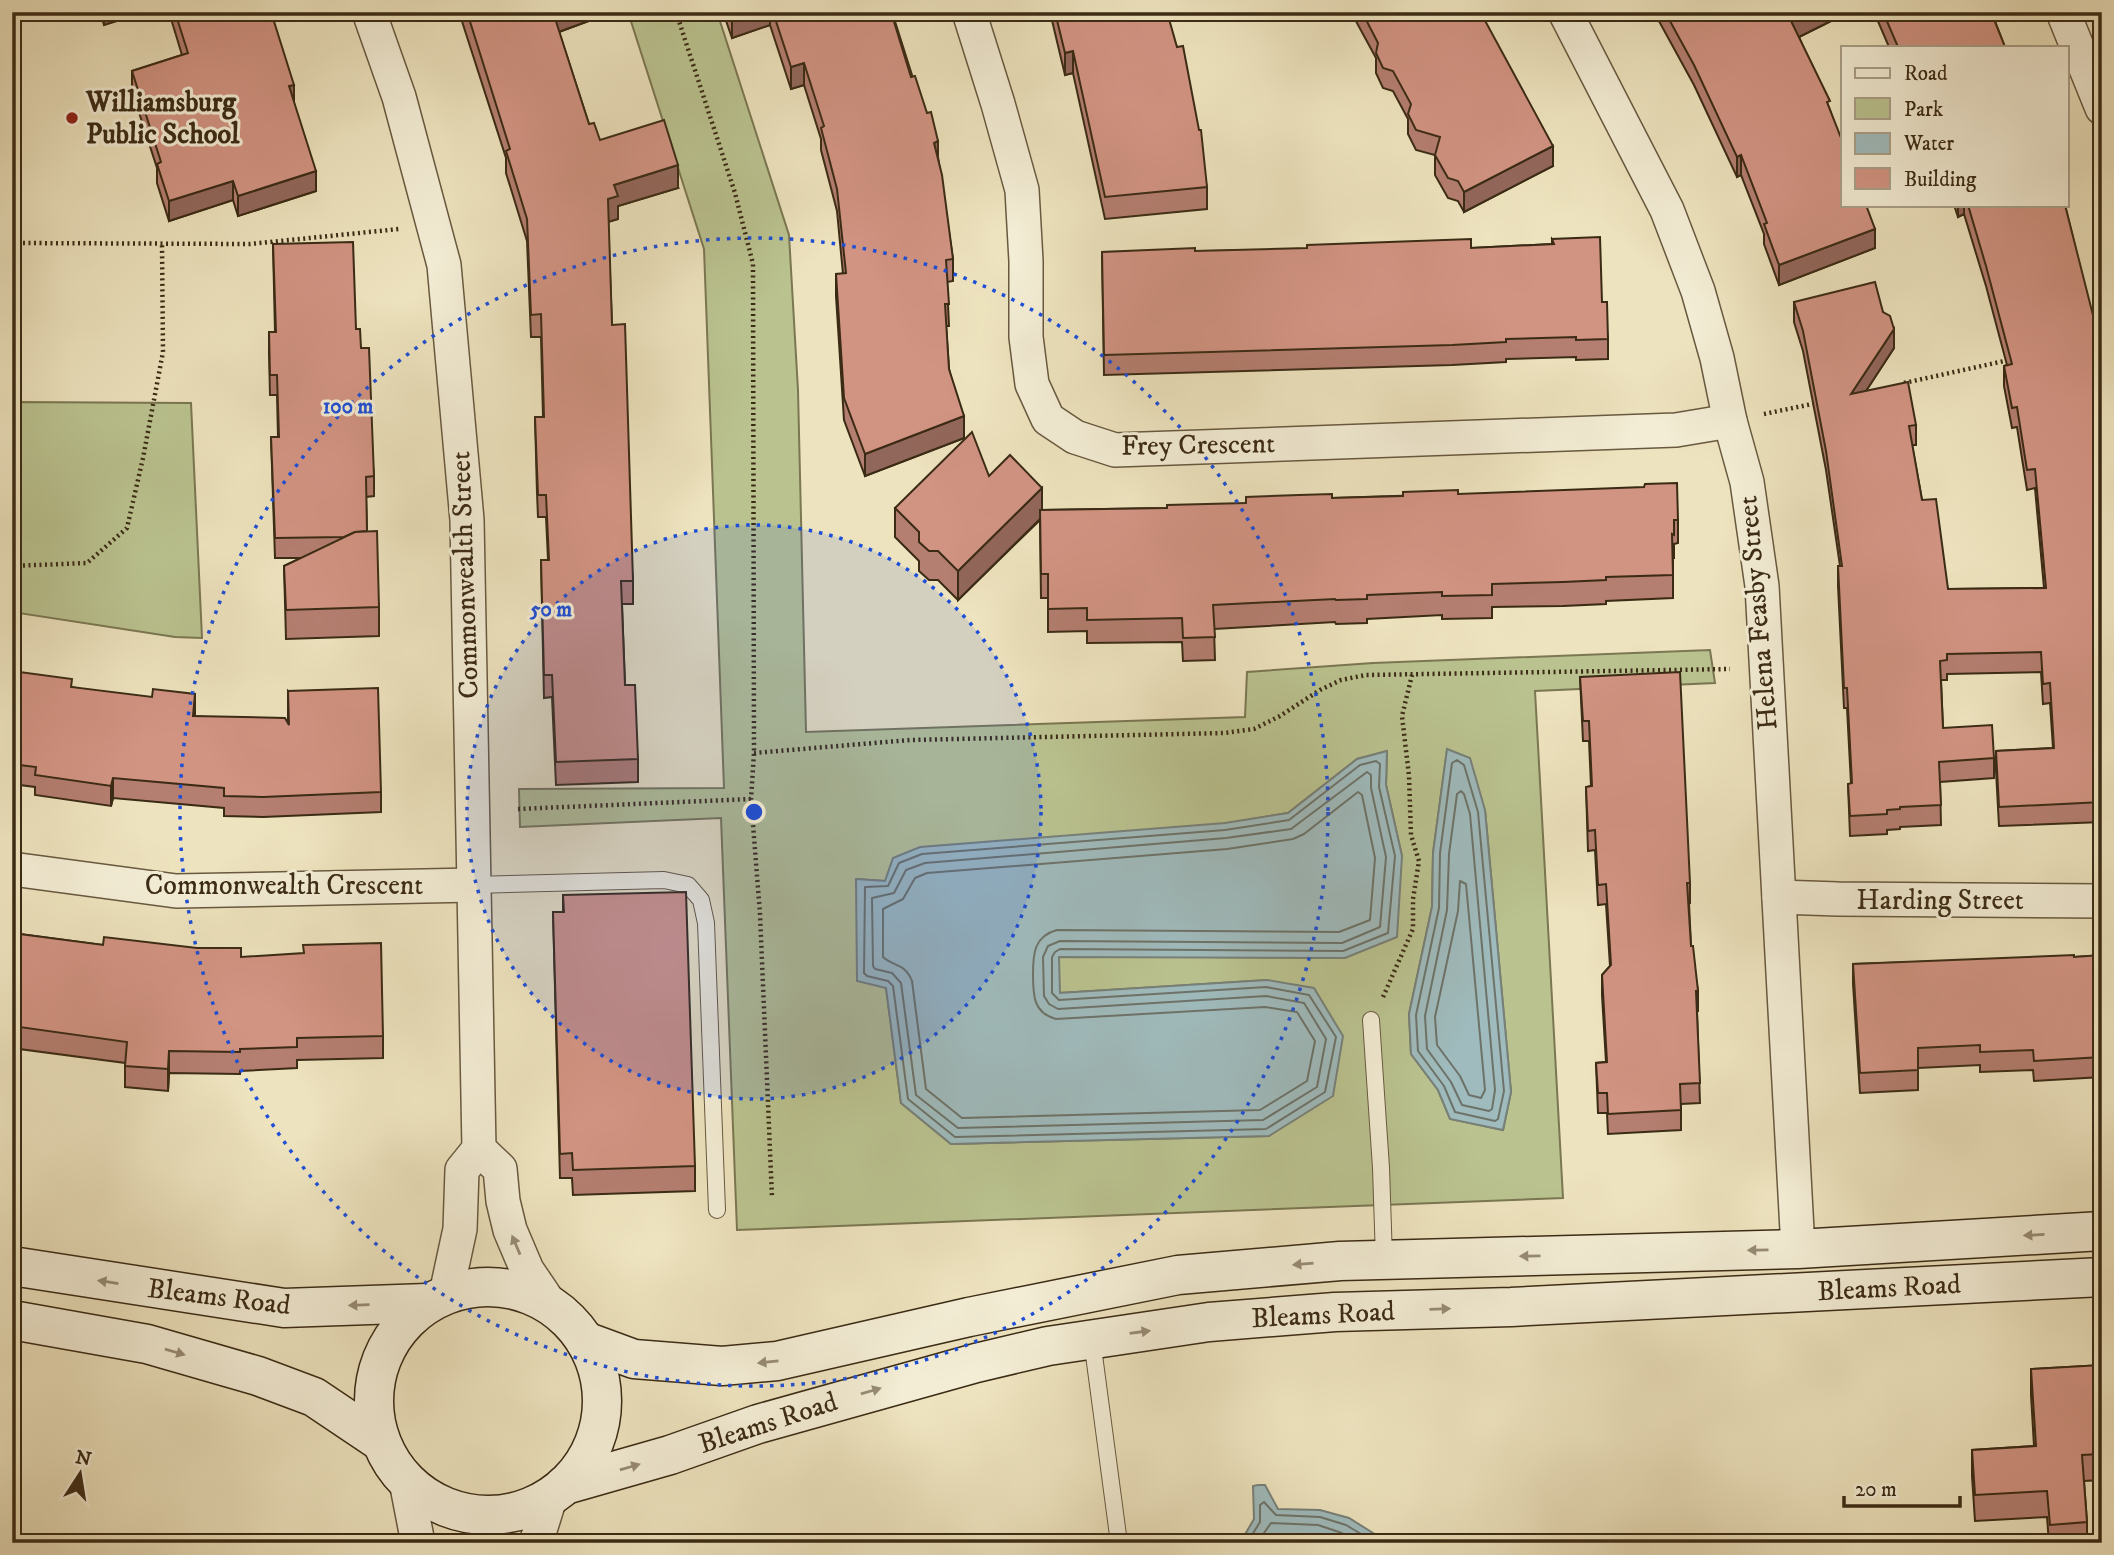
<svg xmlns="http://www.w3.org/2000/svg" width="2114" height="1555" viewBox="0 0 2114 1555" font-family="'IM FELL DW Pica',serif">
	<rect width="100%" height="100%" fill="#ede3be"/>
	<filter id="stains"><feTurbulence type="fractalNoise" baseFrequency=".00286" numOctaves="4"/><feColorMatrix values="0 0 0 0 .2 0 0 0 0 .09 0 0 0 0 .02 0 0 0 .5 -.17"/></filter>
	<radialGradient id="worn" r=".72"><stop offset=".6" stop-color="#630" stop-opacity="0"/><stop offset="1" stop-color="#630" stop-opacity=".3"/></radialGradient>
	<g fill="#bac390" stroke="#7a7752" stroke-width="2" fill-rule="evenodd">
		<path d="M628 12H717L789 235 798 390 806 732 1245 717 1247 672 1373 663 1710 650 1715 683 1535 691 1563 1198 737 1230 721 818 520 827 519 789 724 788 704 249ZM1447 750 1485 810 1511 1092 1503 1130 1450 1119 1438 1090 1411 1054 1409 1014 1432 907 1433 853ZM1387 751 1386 785 1402 856 1345 958 1059 956V993L1267 980 1269 1136 951 1144 901 1103 886 987 857 879 885 881 1288 813 1357 759Z"/>
		<polygon points="12,402 191,403 202,638 175,637 12,612"/>
	</g>
	<g fill="#9fbbbd" stroke="#77817a" stroke-width="2">
		<polygon points="1447,749 1470,758 1485,810 1511,1092 1503,1130 1450,1119 1438,1090 1411,1054 1409,1014 1432,907 1433,853"/>
		<polygon points="1387,751 1386,785 1402,856 1397,937 1345,958 1059,957 1060,993 1267,980 1314,988 1343,1036 1333,1096 1269,1136 951,1144 901,1103 886,988 857,981 856,879 885,881 893,858 920,847 1225,823 1288,813 1357,759"/>
		<polygon points="1258,1485 1265,1485 1278,1509 1320,1510 1349,1518 1389,1543 1240,1543 1254,1519 1253,1486"/>
	</g>
	<g fill="none" stroke-linecap="round" stroke-linejoin="round">
		<g stroke="#6d7369" stroke-width="2">
			<polygon points="1457,760 1464,765 1478,812 1504,1091 1498,1119 1495,1121 1455,1112 1444,1086 1418,1051 1416,1015 1439,908 1440,853 1452,763"/>
			<polygon points="1376,761 1380,764 1379,787 1395,856 1388,933 1343,951 1060,949 1055,952 1052,957 1052,993 1059,1000 1266,987 1309,995 1336,1037 1325,1092 1266,1129 955,1137 908,1099 893,986 888,981 867,976 864,973 865,887 888,886 899,863 922,854 1225,830 1289,820 1360,765"/>
			<polygon points="1367,772 1371,775 1371,788 1386,857 1380,927 1342,943 1060,941 1048,946 1043,957 1044,996 1049,1004 1058,1009 1266,996 1304,1003 1326,1039 1317,1087 1263,1120 958,1128 916,1095 901,983 892,973 875,969 873,966 872,898 894,893 906,870 925,863 1226,838 1291,829"/>
			<polygon points="1461,791 1464,794 1470,814 1495,1090 1492,1109 1489,1111 1462,1105 1451,1082 1427,1049 1425,1016 1447,910 1449,854 1457,794"/>
			<path d="M1358 792 1362 795 1375 858 1370 920 1339 932 1057 930C1034 936 1033 954 1033 974 1033 995 1033 1013 1056 1019L1265 1007 1297 1012 1315 1041 1307 1081 1260 1110 962 1118 926 1089 912 981C905 963 894 967 883 957V909L903 899 915 878 927 873 1227 849 1293 839 1304 834Z"/>
			<polygon points="1460,881 1466,884 1485,1090 1481,1098 1469,1095 1460,1076 1437,1045 1435,1017 1458,911"/>
			<polyline points="1247,1543 1260,1522 1260,1505 1264,1502 1276,1515 1320,1517 1346,1525 1376,1543"/>
			<polyline points="1257,1543 1271,1523 1318,1525 1342,1533 1359,1543"/>
			<polyline points="1270,1543 1277,1535 1316,1536 1339,1543"/>
		</g>
		<defs>
			<g id="service">
				<polyline points="473,885 664,880 688,885 701,900 706,923 717,1210"/>
				<polyline points="1371,1020 1381,1168 1384,1259"/>
				<polyline points="1092,1340 1119,1543"/>
			</g>
			<g id="minor">
				<polyline points="369,12 399,97 444,265 467,520 479,1149 462,1170 460,1229 446,1294"/>
				<polyline points="969,12 998,104 1022,190 1026,261 1026,337 1032,384 1048,419 1075,437 1115,450 1676,430 1730,421"/>
				<polyline points="1565,12 1667,210 1698,291 1717,358 1730,421 1747,482 1762,586 1798,1249"/>
				<polyline points="2063,12 2102,108"/>
				<polyline points="12,869 176,891 473,885"/>
				<polyline points="1779,897 1838,899 2102,901"/>
				<polyline points="479,1149 500,1169 503,1201 510,1230 527,1270 550,1304"/>
				<polyline points="406,1481 418,1543"/>
				<polyline points="536,1543 550,1498"/>
			</g>
			<g id="secondary">
				<polyline points="12,1266 284,1308 427,1303"/>
				<circle cx="488" cy="1401" r="114"/>
				<polyline points="12,1320 147,1344 258,1376 314,1397 381,1442"/>
				<polyline points="585,1341 634,1359 722,1366 777,1361 969,1317 1178,1275 1340,1261 1798,1249 2102,1231"/>
				<polyline points="565,1485 670,1455 758,1424 976,1363 1048,1346 1209,1322 1335,1312 1511,1307 2102,1277"/>
			</g>
		</defs>
		<use href="#service" stroke="#68593f" stroke-width="18"/>
		<use href="#minor" stroke="#68593f" stroke-width="36"/>
		<use href="#secondary" stroke="#3b2b15" stroke-width="41"/>
		<g stroke="#3b2b15" stroke-width="4.5" stroke-dasharray="2 3.5" stroke-linecap="butt">
			<polyline points="676,12 735,193 753,264 754,753 751,799 760,914 772,1198"/>
			<polyline points="12,243 250,244 399,229"/>
			<polyline points="1904,383 2009,360"/>
			<polyline points="1764,414 1817,403"/>
			<polyline points="12,566 87,563 127,528 143,458 163,352 162,244"/>
			<polyline points="754,753 910,740 1225,733 1254,729 1280,716 1320,690 1341,680 1366,675 1730,669"/>
			<polyline points="518,809 751,799"/>
			<polyline points="1383,997 1413,929 1413,899 1419,861 1411,835 1409,776 1402,716 1412,675"/>
		</g>
		<use href="#service" stroke="#f3edd5" stroke-width="16"/>
		<use href="#minor" stroke="#f3edd5" stroke-width="33"/>
		<use href="#secondary" stroke="#f3edd5" stroke-width="38"/>
	</g>
	<g fill="#b47e70" stroke="#3b2b15" stroke-width="2">
		<polygon points="100,12 145,12 104,25"/>
		<polygon points="169,12 271,12 316,191 238,216 233,200 169,221 157,183 157,168 132,91 132,71 182,55"/>
		<polygon points="459,12 594,12 594,19 559,32 589,124 600,140 678,188 618,206 618,219 608,222 612,325 633,581 633,604 622,604 625,685 638,759 638,782 556,785 552,697 544,698 541,560 548,560 546,517 538,517 537,493 535,417 543,417 541,337 531,337 527,241 506,173 506,158"/>
		<polygon points="723,12 892,12 938,157 953,259 953,281 947,282 949,326 946,326 949,369 964,438 865,476 844,420 836,296 836,274 843,274 837,211 821,150 821,139 804,85 791,89 770,25 732,38"/>
		<polygon points="1050,12 1167,12 1207,187 1207,209 1105,219 1073,73 1065,75"/>
		<polygon points="1351,12 1478,12 1553,166 1464,212 1458,201 1448,198 1435,175 1435,155 1416,150 1408,134 1408,119 1393,91 1383,88 1376,73 1376,58"/>
		<polygon points="1654,12 1849,12 1799,37 1830,110 1875,248 1779,285 1764,244 1764,234 1741,175 1737,177 1694,85"/>
		<polygon points="1874,12 1993,12 1993,16 2005,47 1889,47"/>
		<polygon points="1954,205 2065,205 2102,357 2102,822 1999,826 1996,771 1996,751 2053,748 2050,703 2043,704 2041,672 1947,674 1947,680 1941,680 1943,728 1994,758 1994,778 1940,782 1941,825 1900,827 1900,829 1887,830 1887,834 1850,836 1848,784 1851,784 1847,708 1844,708 1838,586 1838,566 1840,566 1826,470 1803,351 1794,322 1794,302 1883,312 1894,348 1866,391 1916,425 1916,445 1912,445 1922,500 1948,589 2044,588 2035,488 2027,490 2017,427 2012,428 2004,386 2004,366 2007,365 1986,286 1964,214 1958,217"/>
		<polygon points="1552,239 1602,302 1608,339 1608,359 1576,360 1576,357 1506,359 1506,362 1452,365 1104,375 1102,252 1471,248 1552,244"/>
		<polygon points="273,244 356,329 361,348 374,476 374,496 366,497 367,531 379,607 379,636 286,639 284,566 301,558 275,558 271,437 278,437 277,395 270,395 269,352 269,332 275,332"/>
		<polygon points="989,476 1042,510 1167,508 1332,498 1458,494 1678,520 1678,543 1674,544 1674,558 1673,558 1673,598 1606,601 1606,604 1563,606 1492,607 1492,618 1442,619 1442,615 1367,619 1367,623 1336,624 1335,622 1214,629 1215,660 1183,661 1182,642 1087,643 1087,631 1048,632 1048,598 1041,598 1040,520 958,600 938,580 929,580 919,571 919,561 895,537 895,508"/>
		<polygon points="12,671 72,687 195,716 288,724 288,691 381,792 381,812 263,817 224,816 224,808 113,798 111,806 35,795 35,787 12,784"/>
		<polygon points="1580,677 1690,883 1690,903 1689,903 1691,946 1698,991 1698,1011 1697,1011 1700,1103 1681,1104 1681,1130 1608,1134 1607,1113 1598,1113 1596,1063 1606,1062 1602,995 1602,975 1610,966 1606,904 1598,905 1595,850 1588,851 1586,787 1591,786 1589,741 1583,741"/>
		<polygon points="563,895 695,1166 695,1191 573,1195 572,1178 560,1178 553,912 563,912"/>
		<polygon points="12,933 103,945 241,957 383,1036 383,1058 297,1060 297,1068 240,1071 240,1074 169,1073 168,1091 125,1087 125,1063 12,1048"/>
		<polygon points="2102,955 2102,1077 2034,1081 2033,1070 1980,1072 1980,1065 1918,1068 1918,1090 1860,1093 1853,984 1853,964 2074,957"/>
		<polygon points="2102,1365 2101,1480 2084,1481 2087,1522 2087,1543 2049,1543 2047,1517 1975,1521 1972,1476 1972,1450 2034,1446 2031,1395 2031,1369"/>
	</g>
	<g fill="#92675b" stroke="#3b2b15" stroke-width="2">
		<polygon points="104,12 145,12 104,25"/>
		<polygon points="553,12 594,12 594,19 553,34"/>
		<polygon points="742,12 770,12 770,25 732,38 732,16"/>
		<polygon points="1809,12 1849,12 1791,41 1791,21"/>
		<polygon points="1073,51 1073,73 1065,75 1065,53"/>
		<polygon points="804,63 804,85 791,89 791,67"/>
		<polygon points="294,85 294,104 289,86"/>
		<polygon points="938,141 938,164 934,143"/>
		<polygon points="1553,146 1553,166 1464,212 1464,192"/>
		<polygon points="1741,155 1741,175 1737,177 1737,157"/>
		<polygon points="678,165 678,188 618,206 618,219 608,222 608,199 614,185"/>
		<polygon points="316,171 316,191 238,216 238,196"/>
		<polygon points="233,181 233,200 169,221 169,201"/>
		<polygon points="1958,205 1964,205 1964,214 1958,217"/>
		<polygon points="1875,229 1875,248 1779,285 1779,265"/>
		<polygon points="1894,329 1894,348 1851,414 1851,394"/>
		<polygon points="964,416 964,438 865,476 865,454"/>
		<polygon points="1042,488 1042,517 958,600 958,571"/>
		<polygon points="195,694 195,714 193,736 193,716"/>
		<polygon points="113,778 113,798 111,806 111,786"/>
		<polygon points="169,1051 169,1073 168,1091 168,1069"/>
	</g>
	<g fill="#d19382" stroke="#3b2b15" stroke-width="2">
		<polygon points="175,12 271,12 294,85 289,86 316,171 238,196 233,181 169,201 157,164 161,162 132,71 188,53"/>
		<polygon points="467,12 553,12 589,124 594,123 600,140 664,120 678,165 614,185 618,196 608,199 612,325 625,324 633,581 621,581 625,685 635,685 638,759 556,762 552,675 544,675 541,560 549,560 546,495 538,495 537,470 535,417 544,417 541,314 531,315 527,219 506,151 510,149"/>
		<polygon points="731,12 742,12 732,16"/>
		<polygon points="773,12 891,12 911,77 915,76 927,113 931,112 938,141 934,143 942,175 953,259 946,260 949,304 945,304 949,369 964,416 865,454 844,398 836,274 846,273 837,189 821,128 824,126 804,63 791,67"/>
		<polygon points="1055,12 1167,12 1177,47 1183,46 1199,130 1201,130 1207,187 1105,197 1073,51 1065,53"/>
		<polygon points="1362,12 1478,12 1480,16 1482,15 1553,146 1464,192 1458,181 1448,178 1435,155 1440,137 1416,130 1408,114 1411,104 1393,71 1383,68 1376,53 1378,43"/>
		<polygon points="1665,12 1809,12 1791,21 1830,101 1827,102 1843,143 1843,205 1866,205 1875,229 1779,265 1764,224 1767,223 1741,155 1737,157 1694,65"/>
		<polygon points="1883,12 1991,12 2005,47 1898,47"/>
		<polygon points="1968,205 2065,205 2096,327 2102,357 2102,802 1999,807 1996,751 2054,748 2050,683 2043,684 2041,652 1947,654 1947,660 1940,661 1943,728 1992,725 1994,758 1939,762 1941,805 1900,807 1900,809 1887,810 1887,814 1850,816 1848,784 1852,783 1847,688 1844,688 1838,566 1842,566 1826,451 1803,331 1794,302 1875,282 1883,312 1890,316 1894,329 1851,394 1908,382 1916,425 1909,426 1922,500 1936,499 1948,589 2046,588 2035,469 2027,470 2017,407 2012,408 2004,366 2012,364 1986,266"/>
		<polygon points="1600,237 1602,302 1607,302 1608,339 1576,340 1576,337 1506,339 1506,342 1452,345 1104,355 1102,252 1195,248 1195,251 1307,248 1307,245 1471,239 1471,248 1554,244 1552,239"/>
		<polygon points="353,242 356,329 360,329 361,348 369,348 374,476 366,477 367,531 355,532 344,537 275,538 271,437 279,437 277,375 270,375 269,332 276,332 273,244"/>
		<polygon points="972,432 989,476 1010,455 1042,488 958,571 938,551 929,551 919,542 919,532 895,508"/>
		<polygon points="1677,483 1678,520 1674,520 1674,535 1672,534 1673,575 1606,577 1606,580 1563,582 1492,584 1492,595 1442,596 1442,592 1367,595 1367,599 1336,600 1335,599 1213,605 1215,637 1183,638 1182,618 1087,620 1087,608 1048,609 1048,574 1041,574 1040,510 1167,508 1167,505 1246,503 1246,497 1299,495 1332,494 1332,498 1403,496 1403,492 1458,490 1458,494 1644,487 1645,484"/>
		<polygon points="377,531 379,607 286,610 284,566 355,532"/>
		<polygon points="12,671 72,679 71,687 152,697 153,689 195,694 193,716 285,718 289,725 288,691 378,688 381,792 263,797 224,796 224,788 113,778 111,786 35,775 36,767 12,764"/>
		<polygon points="1680,672 1690,883 1687,883 1691,946 1693,946 1698,991 1696,991 1700,1083 1680,1084 1681,1110 1608,1114 1607,1093 1598,1093 1596,1063 1607,1062 1602,975 1611,965 1606,884 1598,885 1595,830 1588,831 1586,787 1592,786 1589,721 1583,721 1580,677"/>
		<polygon points="686,892 695,1166 573,1170 572,1153 560,1154 553,912 564,912 563,895"/>
		<polygon points="12,933 103,945 104,937 197,948 241,948 241,957 304,953 303,945 381,943 383,1036 297,1038 297,1047 240,1049 240,1052 169,1051 168,1069 125,1066 127,1042 12,1026"/>
		<polygon points="2074,955 2074,957 2102,955 2102,1057 2034,1061 2033,1050 1980,1052 1980,1045 1918,1048 1918,1070 1860,1073 1853,964"/>
		<polygon points="2102,1365 2102,1431 2099,1431 2101,1454 2082,1455 2087,1522 2050,1525 2047,1491 1975,1495 1972,1450 2036,1446 2031,1369"/>
	</g>
	<defs><path id="oneway-solid" d="M-6-.8H1V-3.2L6.5 0L1 3.2V.8H-6Z" transform="scale(1.75)"/></defs>
	<g fill="#978c75">
		<use href="#oneway-solid" transform="translate(2034 1235) rotate(177)"/>
		<use href="#oneway-solid" transform="translate(516 1245) rotate(-113)"/>
		<use href="#oneway-solid" transform="translate(1758 1250) rotate(179)"/>
		<use href="#oneway-solid" transform="translate(1530 1256) rotate(179)"/>
		<use href="#oneway-solid" transform="translate(1303 1264) rotate(175)"/>
		<use href="#oneway-solid" transform="translate(108 1282) rotate(-171)"/>
		<use href="#oneway-solid" transform="translate(359 1305) rotate(178)"/>
		<use href="#oneway-solid" transform="translate(1440 1309) rotate(-2)"/>
		<use href="#oneway-solid" transform="translate(1140 1332) rotate(-8)"/>
		<use href="#oneway-solid" transform="translate(175 1352) rotate(16)"/>
		<use href="#oneway-solid" transform="translate(768 1362) rotate(174)"/>
		<use href="#oneway-solid" transform="translate(871 1391) rotate(-16)"/>
		<use href="#oneway-solid" transform="translate(630 1467) rotate(-16)"/>
	</g>
	<circle cx="754" cy="812" r="287" fill="#1d4ed8" fill-opacity=".12"/>
	<g fill="none" stroke="#1d4ed8" stroke-width="3.5" stroke-dasharray="3.5 7">
		<circle cx="754" cy="812" r="287"/>
		<circle cx="754" cy="812" r="574"/>
	</g>
	<circle fill="#8f2418" stroke="#f3edd5" stroke-width="2.5" cx="72" cy="118" r="7"/>
	<g text-anchor="middle" dominant-baseline="central" stroke-width="6" stroke-linejoin="round" paint-order="stroke">
		<g font-size="28" font-weight="bold" fill="#3b2b15" stroke="#f3edd5" text-anchor="start">
			<text x="86" y="102">Williamsburg<tspan x="86" dy="32">Public School</tspan></text>
		</g>
		<g font-size="28" fill="#3b2b15" stroke="#f3edd5">
			<text transform="translate(1198 445) rotate(-1)">Frey Crescent</text>
			<text transform="translate(465 575) rotate(-92)">Commonwealth Street</text>
			<text transform="translate(1758 613) rotate(-95)">Helena Feasby Street</text>
			<text x="284" y="885">Commonwealth Crescent</text>
			<text x="1940" y="900">Harding Street</text>
			<text transform="translate(1889 1288) rotate(-3)">Bleams Road</text>
			<text transform="translate(219 1297) rotate(7)">Bleams Road</text>
			<text transform="translate(1323 1315) rotate(-3)">Bleams Road</text>
			<text transform="translate(768 1423) rotate(-18)">Bleams Road</text>
		</g>
	</g>
	<circle cx="754" cy="812" r="10" fill="#1d4ed8" stroke="#f3edd5" stroke-width="3.5"/>
	<g font-size="21" text-anchor="middle" font-weight="bold" fill="#1d4ed8" stroke="#f3edd5" stroke-width="6" stroke-linejoin="round" paint-order="stroke">
		<text x="348" y="413">100 m</text>
		<text x="551" y="616">50 m</text>
	</g>
	<rect width="2114" height="1555" fill="none" stroke="#ede3be" stroke-width="42"/>
	<rect x="14" y="14" width="2086" height="1527" fill="none" stroke="#3b2b15" stroke-width="3.5"/>
	<rect x="21" y="21" width="2072" height="1513" fill="none" stroke="#3b2b15" stroke-width="2"/>
	<rect x="1841" y="46" width="228" height="161" fill="#f3edd5" stroke="#a99f88" stroke-width="2"/>
	<rect x="1855" y="68" width="35" height="10" fill="#f3edd5" stroke="#a99f88" stroke-width="2"/>
	<text x="1904" y="80" font-size="21" fill="#3b2b15">Road</text>
	<rect x="1855" y="98" width="35" height="21" fill="#bac390" stroke="#a99f88" stroke-width="2"/>
	<text x="1904" y="116" font-size="21" fill="#3b2b15">Park</text>
	<rect x="1855" y="133" width="35" height="21" fill="#9fbbbd" stroke="#a99f88" stroke-width="2"/>
	<text x="1904" y="150" font-size="21" fill="#3b2b15">Water</text>
	<rect x="1855" y="168" width="35" height="21" fill="#d19382" stroke="#a99f88" stroke-width="2"/>
	<text x="1904" y="186" font-size="21" fill="#3b2b15">Building</text>
	<g transform="translate(80 1474) rotate(12)" stroke="#f3edd5" stroke-width="5" paint-order="stroke">
	<path d="M0-5L12 26L0 18L-12 26Z" fill="#3b2b15"/>
	<text y="-10" font-size="19" font-weight="bold" text-anchor="middle" fill="#3b2b15">N</text>
	</g>
	<path d="M1844 1496v10h116v-10" fill="none" stroke="#3b2b15" stroke-width="3.5"/>
	<text x="1855" y="1496" font-size="21" fill="#3b2b15" stroke="#f3edd5" stroke-width="5" paint-order="stroke">20 m</text>
	<rect width="100%" height="100%" filter="url(#stains)"/>
	<rect width="100%" height="100%" fill="url(#worn)"/>
</svg>
